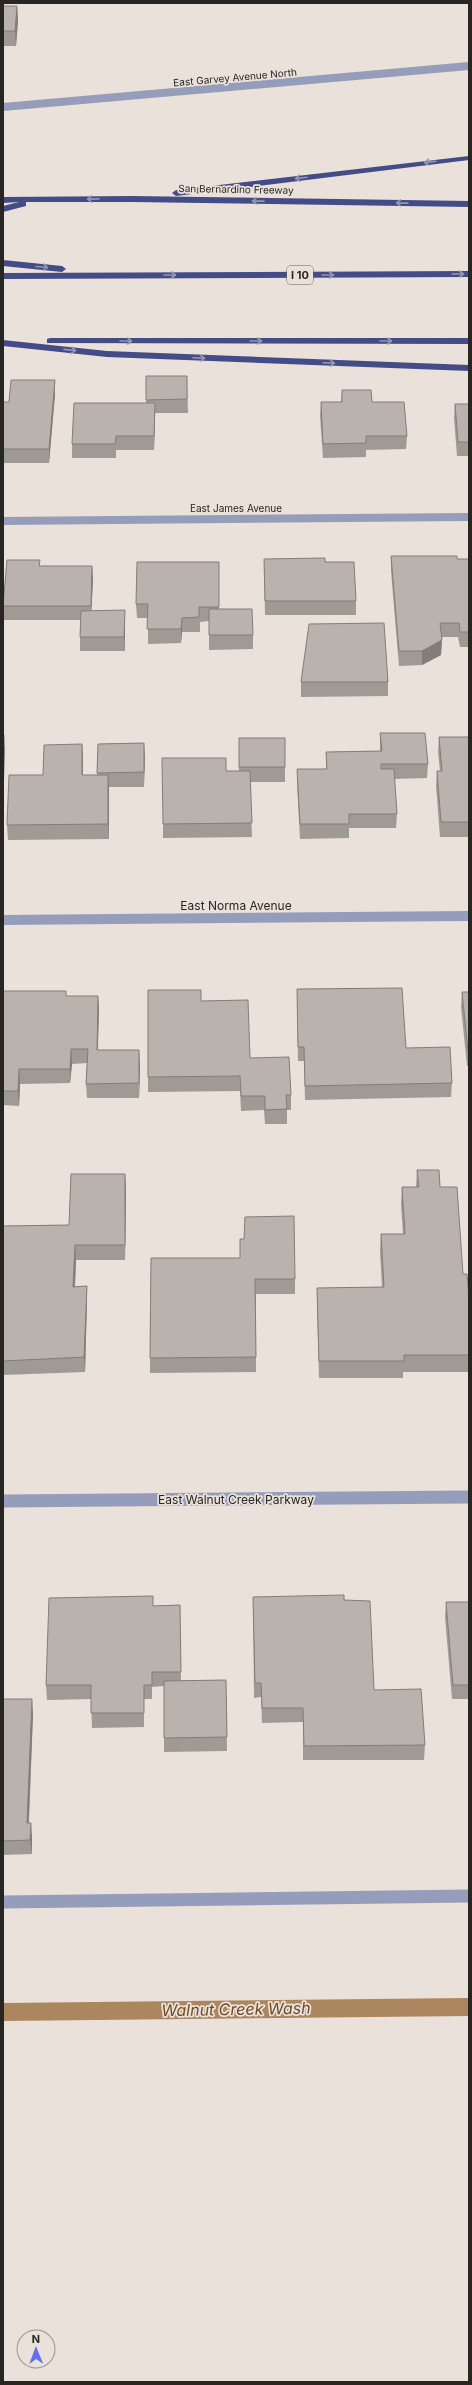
<svg xmlns="http://www.w3.org/2000/svg" width="472" height="2385" viewBox="0 0 472 2385" font-family="Inter,sans-serif">
	<rect width="100%" height="100%" fill="#e9e1da"/>
	<g fill="none" stroke-linecap="round" stroke-linejoin="round">
		<polygon fill="#ac865e" fill-rule="evenodd" points="469,1998 469,2016 3,2021 3,2003"/>
		<polyline stroke="#969dba" stroke-width="13" points="3,1902 469,1896"/>
		<polyline stroke="#969dba" stroke-width="8" points="3,521 469,517"/>
		<polyline stroke="#969dba" stroke-width="13" points="3,1501 469,1497"/>
		<polyline stroke="#969dba" stroke-width="8" points="3,107 469,66"/>
		<polyline stroke="#969dba" stroke-width="10" points="3,920 469,916"/>
		<g fill="#434c86" fill-rule="evenodd">
			<polygon points="469,156 469,160 176,196 172,193 176,190"/>
			<polygon points="132,196 469,201 469,207 132,202 26,202 26,206 3,212 3,206 19,202 3,203 3,197"/>
			<polygon points="3,260 62,266 66,269 62,272 3,266"/>
			<polygon points="469,271 469,277 3,279 3,273"/>
			<polygon points="50,338 469,338 469,344 47,343 47,339"/>
			<polygon points="3,340 107,351 469,365 469,371 107,357 3,346"/>
		</g>
	</g>
	<g fill="#a09a95">
		<polygon points="3,6 17,6 18,20 16,46 3,46"/>
		<polygon points="187,376 188,413 155,413 154,450 116,450 116,458 72,458 72,444 146,403 146,400"/>
		<polygon points="342,390 372,402 407,436 406,449 366,450 366,457 323,458 320,416 321,402 341,402"/>
		<polygon points="55,394 49,463 3,463 3,402 9,402"/>
		<polygon points="455,404 469,404 469,456 457,456 454,418"/>
		<polygon points="391,556 457,559 469,559 469,647 460,647 458,637 442,637 441,655 422,665 399,666 391,571"/>
		<polygon points="264,559 325,562 356,601 356,615 265,615"/>
		<polygon points="219,562 219,609 253,635 253,649 209,650 209,621 200,622 200,632 182,632 181,643 148,644 148,618 137,618 136,604"/>
		<polygon points="40,566 92,566 93,580 91,611 125,625 125,651 80,651 80,637 81,620 4,620 3,606"/>
		<polygon points="301,682 388,682 388,696 301,697"/>
		<polygon points="380,733 428,764 427,778 394,779 397,814 396,828 349,828 349,838 300,839 297,784 297,769 326,769 326,752 380,751"/>
		<polygon points="439,737 469,737 469,837 440,837 436,786 437,771 440,771 438,752"/>
		<polygon points="239,738 285,738 285,782 250,782 252,837 163,838 163,824 226,758 226,771 239,771"/>
		<polygon points="144,743 144,787 109,787 109,839 8,840 7,825 43,775 82,744 83,759 83,775 97,775 98,744"/>
		<polygon points="297,989 406,1048 452,1083 451,1097 305,1100 304,1061 298,1061"/>
		<polygon points="3,991 67,996 98,996 99,1010 98,1050 140,1065 139,1098 87,1098 86,1084 87,1063 72,1064 70,1083 20,1084 19,1106 3,1105"/>
		<polygon points="462,992 469,992 469,1066 467,1066 461,1007"/>
		<polygon points="201,1001 250,1058 291,1095 291,1110 287,1110 287,1124 265,1124 264,1110 241,1111 240,1091 148,1092 148,1077"/>
		<polygon points="417,1170 440,1187 463,1274 469,1298 469,1372 403,1372 403,1378 319,1378 317,1305 317,1288 382,1287 380,1251 381,1234 403,1234 401,1204 402,1187 416,1187"/>
		<polygon points="125,1174 126,1189 125,1260 76,1260 75,1287 87,1286 87,1301 85,1372 3,1375 3,1226 69,1225"/>
		<polygon points="151,1258 295,1279 295,1294 256,1294 256,1372 150,1373 150,1358"/>
		<polygon points="253,1597 374,1690 425,1745 424,1760 303,1760 303,1722 262,1723 261,1697 254,1698"/>
		<polygon points="446,1602 469,1602 469,1699 452,1699 445,1617"/>
		<polygon points="180,1605 181,1681 226,1680 227,1751 164,1752 164,1686 152,1687 152,1699 144,1699 144,1727 92,1728 91,1699 47,1700 46,1685 153,1606"/>
		<polygon points="3,1699 33,1713 29,1823 32,1837 32,1854 3,1855"/>
	</g>
	<g fill="#827d79">
		<polygon points="17,6 18,20 16,46 15,31"/>
		<polygon points="55,380 55,394 49,463 49,449"/>
		<polygon points="155,403 155,417 154,450 154,436"/>
		<polygon points="92,566 93,580 91,620 91,606"/>
		<polygon points="125,610 125,651 124,637"/>
		<polygon points="182,618 182,632 181,643 181,629"/>
		<polygon points="442,640 441,655 422,665 422,651"/>
		<polygon points="4,735 5,750 4,781 3,762"/>
		<polygon points="144,743 145,758 144,787"/>
		<polygon points="82,744 83,759 82,790"/>
		<polygon points="108,775 109,789 109,839 108,824"/>
		<polygon points="98,996 99,1010 97,1065 97,1050"/>
		<polygon points="71,1049 72,1064 70,1083 70,1069"/>
		<polygon points="139,1050 140,1065 139,1098"/>
		<polygon points="19,1069 20,1084 19,1106 18,1091"/>
		<polygon points="125,1174 126,1189 125,1260"/>
		<polygon points="75,1245 76,1260 74,1301 73,1287"/>
		<polygon points="87,1286 87,1301 85,1372 84,1357"/>
		<polygon points="32,1699 33,1713 28,1837 27,1823"/>
		<polygon points="31,1823 32,1837 32,1854 30,1840"/>
	</g>
	<g fill="#bab3ad" stroke="#827d79">
		<polygon points="3,6 17,6 15,31 3,31"/>
		<polygon points="146,376 187,376 187,399 146,400"/>
		<polygon points="11,380 55,380 49,449 3,449 3,402 9,402"/>
		<polygon points="342,390 371,390 372,402 404,402 407,436 366,436 366,443 323,444 321,402 342,402"/>
		<polygon points="74,403 155,403 154,436 116,436 115,444 72,444"/>
		<polygon points="455,404 469,404 469,442 458,442"/>
		<polygon points="391,556 457,556 457,559 469,559 469,632 460,632 459,623 440,623 442,640 422,651 399,651"/>
		<polygon points="325,558 325,562 354,562 356,601 265,601 264,559"/>
		<polygon points="7,560 40,560 39,566 92,566 91,606 3,606"/>
		<polygon points="137,562 219,562 219,607 199,607 199,617 182,618 181,629 147,629 148,604 136,604"/>
		<polygon points="209,609 252,609 253,635 209,635"/>
		<polygon points="125,610 124,637 80,637 81,611"/>
		<polygon points="384,623 388,682 301,682 309,624"/>
		<polygon points="380,733 425,733 428,764 381,764 381,769 394,769 397,814 349,814 349,824 300,824 297,769 327,769 326,752 382,751"/>
		<polygon points="3,735 4,735 3,762"/>
		<polygon points="439,737 469,737 469,822 441,822 437,771 442,771"/>
		<rect x="239" y="738" width="46" height="29"/>
		<polygon points="144,743 144,772 97,773 98,744"/>
		<polygon points="82,744 82,775 108,775 108,824 7,825 9,775 43,775 44,745"/>
		<polygon points="162,758 226,758 226,771 250,771 252,823 163,824"/>
		<polygon points="402,988 406,1048 450,1047 452,1083 305,1086 304,1047 298,1047 297,989"/>
		<polygon points="148,990 201,990 201,1001 248,1000 250,1058 289,1057 291,1095 286,1095 287,1109 265,1110 265,1096 241,1096 240,1076 148,1077"/>
		<polygon points="3,991 66,991 66,996 98,996 97,1050 139,1050 139,1083 86,1084 88,1049 71,1049 70,1069 19,1069 18,1091 3,1091"/>
		<polygon points="462,992 469,992 469,1051 468,1051"/>
		<polygon points="417,1170 439,1170 440,1187 457,1187 463,1274 467,1274 469,1298 469,1355 404,1355 404,1361 319,1361 317,1288 384,1287 381,1234 405,1234 402,1187 419,1187"/>
		<polygon points="71,1174 125,1174 125,1245 75,1245 73,1287 87,1286 84,1357 3,1361 3,1226 69,1225"/>
		<polygon points="294,1216 295,1279 255,1279 256,1357 150,1358 151,1258 240,1258 240,1239 244,1239 245,1217"/>
		<polygon points="344,1595 344,1600 370,1601 374,1690 421,1689 425,1745 304,1746 303,1708 262,1708 261,1683 255,1683 253,1597"/>
		<polygon points="153,1596 153,1606 180,1605 181,1672 152,1672 152,1685 144,1685 144,1713 91,1713 91,1685 46,1685 49,1598"/>
		<polygon points="446,1602 469,1602 469,1685 453,1685"/>
		<polygon points="226,1680 227,1737 164,1738 164,1681"/>
		<polygon points="3,1699 32,1699 27,1823 31,1823 30,1840 3,1841"/>
	</g>
	<defs><path id="oneway-shaft" d="M-6 0H5M1.5-3L5.5 0L1.5 3" fill="none" stroke-width="1.6" stroke-linecap="round" stroke-linejoin="round"/></defs>
	<g stroke="#9696b0">
		<use href="#oneway-shaft" transform="translate(430 162) rotate(173)"/>
		<use href="#oneway-shaft" transform="translate(301 178) rotate(173)"/>
		<use href="#oneway-shaft" transform="translate(93 199) rotate(179)"/>
		<use href="#oneway-shaft" transform="translate(258 201) rotate(-179)"/>
		<use href="#oneway-shaft" transform="translate(402 203) rotate(-179)"/>
		<use href="#oneway-shaft" transform="translate(42 267) rotate(5)"/>
		<use href="#oneway-shaft" transform="translate(458 274)"/>
		<use href="#oneway-shaft" transform="translate(170 275)"/>
		<use href="#oneway-shaft" transform="translate(328 275)"/>
		<use href="#oneway-shaft" transform="translate(126 341)"/>
		<use href="#oneway-shaft" transform="translate(256 341)"/>
		<use href="#oneway-shaft" transform="translate(386 341)"/>
		<use href="#oneway-shaft" transform="translate(70 350) rotate(6)"/>
		<use href="#oneway-shaft" transform="translate(199 358) rotate(2)"/>
		<use href="#oneway-shaft" transform="translate(329 363) rotate(2)"/>
	</g>
	<g text-anchor="middle" dominant-baseline="central" stroke-width="3.5" stroke-linejoin="round" paint-order="stroke">
		<g font-size="10" fill="#282623" stroke="#e9e1da">
			<text transform="translate(235 77) rotate(-5)">East Garvey Avenue North</text>
			<text transform="translate(236 189) rotate(1)">San Bernardino Freeway</text>
			<text x="236" y="508">East James Avenue</text>
		</g>
		<rect fill="#e9e1da" stroke="#625e5a" stroke-width="1" x="287" y="266" width="26" height="18" rx="3"/>
		<g font-size="11" font-weight="bold" fill="#282623">
			<text x="300" y="275">I 10</text>
		</g>
		<g font-size="12" fill="#282623" stroke="#e9e1da">
			<text x="236" y="905">East Norma Avenue</text>
			<text x="236" y="1499">East Walnut Creek Parkway</text>
		</g>
		<g font-size="16" font-style="italic" fill="#704b21" stroke="#e9e1da">
			<text transform="translate(236 2009) rotate(-1)">Walnut Creek Wash</text>
		</g>
	</g>
	<rect width="472" height="2385" fill="none" stroke="#282623" stroke-width="8"/>
	<g transform="translate(36 2349) rotate(359)"><circle r="19" fill="#e9e1da" stroke="#9c9691"/>
	<path d="M0-3L7 15L0 10L-7 15Z" fill="#6371e9"/>
	<text y="-6" font-size="11" font-weight="bold" text-anchor="middle" fill="#282623">N</text>
	</g>
</svg>
